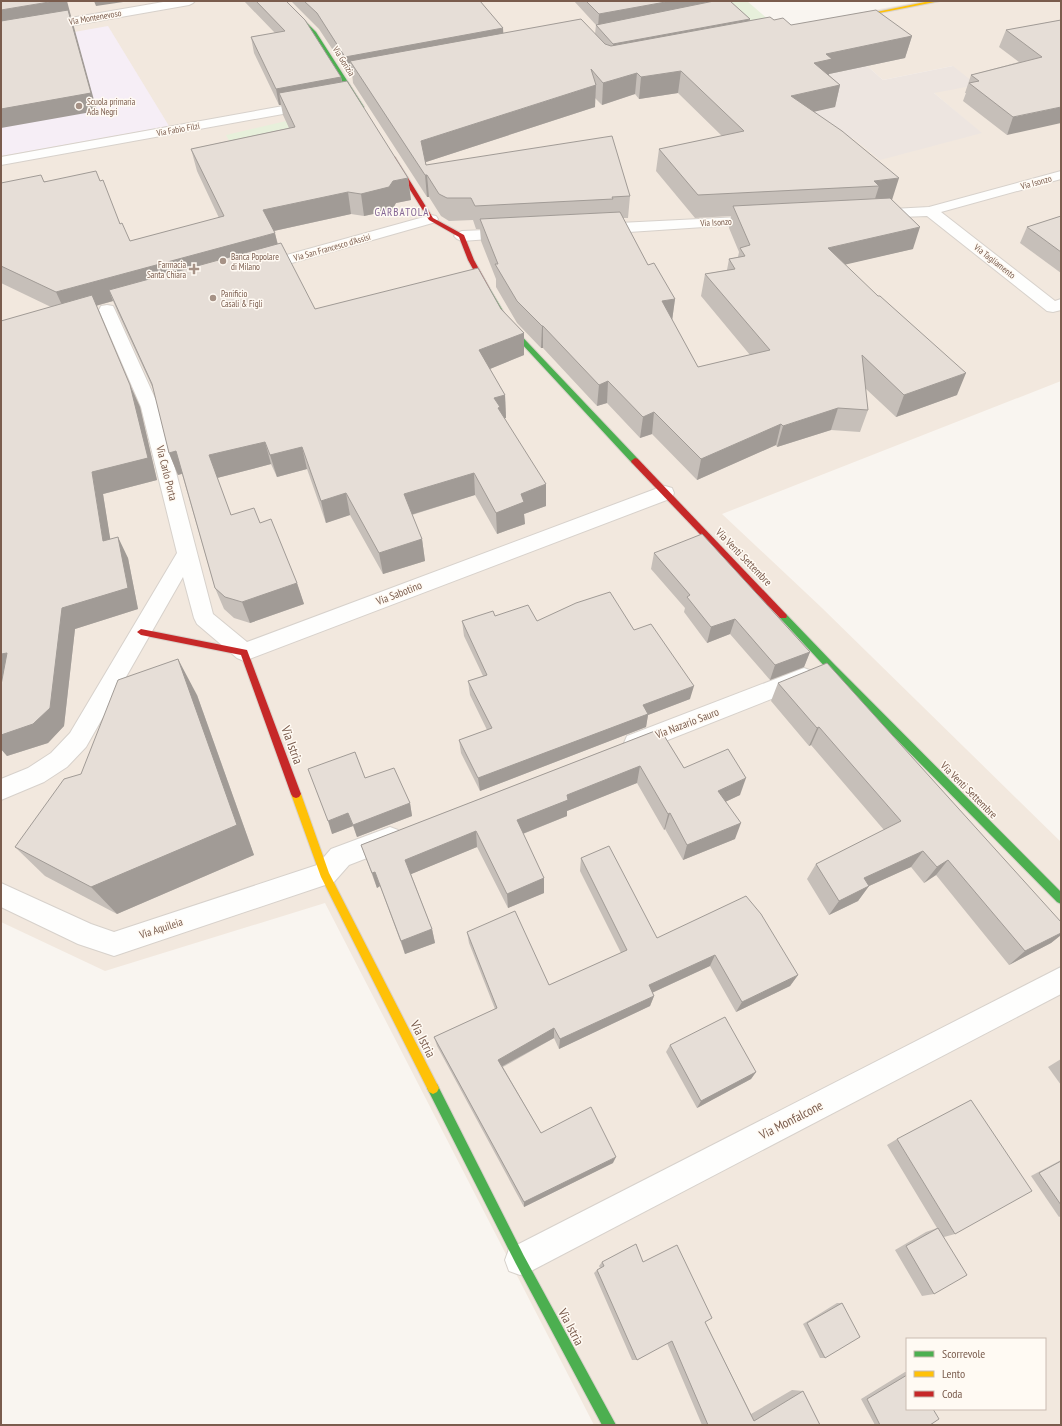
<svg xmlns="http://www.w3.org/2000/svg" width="1062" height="1426" viewBox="0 0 1062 1426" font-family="'PT Sans Narrow',sans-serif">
	<rect width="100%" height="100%" fill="#f9f5f0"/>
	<path fill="#f2e8de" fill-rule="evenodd" d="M1 1H724L825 145 853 138 981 133 934 93 953 66 883 80 816 21 922 1H1061V381L722 514 822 608 1061 842V1425H594L325 903 105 971 1 922ZM907 1339H1045V1409H907Z"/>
	<polygon fill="#ede5e0" points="816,21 883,80 953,66 977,85 934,93 982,133 880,160 853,138 825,145 738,151 659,74"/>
	<polygon fill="#f6eef6" points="108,26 169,126 1,156 1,45"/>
	<g fill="#e7f0db">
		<polygon points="724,1 747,1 769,20 751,23"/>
		<polygon points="295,119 307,139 237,155 226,135"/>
	</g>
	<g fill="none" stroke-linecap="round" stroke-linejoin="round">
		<defs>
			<g id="street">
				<polygon points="169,1 195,1 193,3 189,5 1,38 1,30"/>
				<polygon points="311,101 316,102 318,105 316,108 1,165 1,157"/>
				<polygon points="1061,171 1061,179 941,212 1055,301 1061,299 1061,310 1053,312 1047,311 927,216 874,218 869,217 867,214 869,211 874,210 929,207"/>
				<polygon points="431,215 436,216 438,219 436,222 260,272 254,270 252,267 254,264"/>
				<polygon points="760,216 765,217 767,220 765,223 599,234 594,232 591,229 594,226 599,224"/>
				<polygon points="511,229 516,231 519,234 516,237 462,241 457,239 454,236 457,233 462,231"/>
				<polygon points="107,305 113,306 115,310 159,407 213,614 247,642 658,488 665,486 672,488 674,493 672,498 244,661 237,658 197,624 194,618 183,577 86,747 67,767 44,782 1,800 1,779 28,768 51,753 70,733 177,553 141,407 99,310 101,306"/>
				<polygon points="804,668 812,671 815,677 812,683 635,753 627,750 624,743 627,736"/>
				<polygon points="390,827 398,830 402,838 398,846 349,865 334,882 114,956 78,944 1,907 1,883 91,924 114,932 317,865 331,849"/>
				<polygon points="1061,967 1061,994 531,1271 520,1275 509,1271 505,1260 509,1249"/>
			</g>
			<g id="fast">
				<polygon points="280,1 285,1 316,32 364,107 363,108 358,107 312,34"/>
				<polygon points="487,287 490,289 512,326 638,459 638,463 632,463 507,328 484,289"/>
				<polygon points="783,613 786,614 834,664 1061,892 1061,904 1057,902 828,670 780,618 779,616 780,614"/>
				<polygon points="433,1082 437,1084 524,1256 616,1425 602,1425 516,1264 429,1092 427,1088 429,1084"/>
			</g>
			<g id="slow">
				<polygon points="930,1 940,1 849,19 847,18"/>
				<polygon points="296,790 299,791 301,794 329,873 437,1084 439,1088 437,1092 433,1094 429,1092 321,877 291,794 293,791"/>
			</g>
			<g id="jam">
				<polygon points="391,157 395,157 433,218 464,235 474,260 490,289 489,290 484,289 468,260 459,237 429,220 390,158"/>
				<polygon points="635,458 638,459 786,614 787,616 786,618 780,618 632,463 631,461"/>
				<polygon points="141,629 247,650 301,794 299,797 296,798 293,797 291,794 241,655 141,635 137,632"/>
			</g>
		</defs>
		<use href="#street" stroke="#d7d1cb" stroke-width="2"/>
		<use href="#fast" stroke="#d9d2cb" stroke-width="2"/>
		<use href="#slow" stroke="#d9d2cb" stroke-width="2"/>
		<use href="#jam" stroke="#d9d2cb" stroke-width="2"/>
		<use href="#street" fill="#fefefd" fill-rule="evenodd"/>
		<use href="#fast" fill="#4caf50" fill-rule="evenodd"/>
		<use href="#slow" fill="#ffc107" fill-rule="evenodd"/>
		<use href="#jam" fill="#c62828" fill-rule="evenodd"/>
	</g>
	<g fill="#c6bfb9" fill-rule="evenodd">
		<polygon points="244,1 286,1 341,77 342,82 408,178 411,200 396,203 392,210 364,216 351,214 274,231 278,244 315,309 501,309 524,333 524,355 490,369 505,395 506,418 504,418 546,506 524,514 525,524 497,534 475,495 412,515 422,539 425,561 383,574 350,515 326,523 307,469 277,477 271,464 217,478 231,515 260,523 297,583 304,604 250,623 234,618 224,609 215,588 182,474 178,475 169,453 154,391 118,313 113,301 96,306 140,407 157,480 103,494 110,539 128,558 138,609 75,629 64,726 48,743 7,756 1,749 1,686 2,678 1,678 1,322 51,307 1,283 1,183 44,181 100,181 120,224 130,241 219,218 197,171 191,149 289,128 283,115 281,105 279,105 254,53 251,37 275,33"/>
		<path d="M291 1H480L503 33 595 34 596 25 574 1H730L750 19V21L774 20 791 25 912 36 905 58 829 74V75L840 85 835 107 814 111 892 200 913 249 845 264 957 395 896 417 865 388 868 410 860 432 831 430 777 447 776 445 697 480 652 434 640 438 607 403 597 406 543 348H541L517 323 496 287V279L481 241 480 229H476L473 220 449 221 441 216 429 197H427L353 83 352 73H348L319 29ZM678 93 722 136 659 149 656 171 695 218 731 216 729 228 739 252 738 257 729 259 727 270 705 274 701 296 750 355 698 367 672 320 675 299 648 265 623 218H628L630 196 426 165V162L595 107V98L602 105 635 94 639 99Z"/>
		<polygon points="1061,20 1007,135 963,101 966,93 965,93 971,75 1019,62 999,47 1006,30"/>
		<polygon points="1061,216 1061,273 1020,243 1027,227"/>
		<polygon points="654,553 810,652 804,667 770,680 730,634 707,643 684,612 685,608 651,569"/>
		<polygon points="495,616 537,621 634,630 690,699 648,715 646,727 480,791 461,753 459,740 487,730 470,695 468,681 483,676 464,636 462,621"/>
		<polygon points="778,683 1061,922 1061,935 1051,943 1009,965 936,875 924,883 911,867 869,886 858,901 829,915 807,879 816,864 884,830 811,745 809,746 771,701"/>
		<polygon points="197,695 254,855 117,914 45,876 15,847 81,774"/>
		<polygon points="660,729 684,768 740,795 725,802 735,839 683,860 665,829 664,830 637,783 567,811 567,816 523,834 544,878 544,893 508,908 477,847 411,874 432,929 435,943 405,954 380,886 377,888 361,845"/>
		<polygon points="365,778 410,803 412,816 357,837 353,826 332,834"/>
		<polygon points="581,858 657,938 798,975 790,986 736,1012 710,966 652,993 654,996 650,1006 559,1049 554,1038 503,1067 541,1133 613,1163 524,1207 437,1046 434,1037 495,1009 469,943 467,932 549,985 621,953 580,871"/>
		<polygon points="670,1045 756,1072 751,1079 697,1108 666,1052"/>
		<polygon points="1061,1059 1061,1085 1048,1067"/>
		<polygon points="897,1139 955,1234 944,1237 934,1294 922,1296 895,1250 926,1232 937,1228 887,1145"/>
		<polygon points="1061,1160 1061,1216 1059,1217 1031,1176"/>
		<polygon points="602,1262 643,1262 705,1322 751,1414 792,1390 803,1391 820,1425 702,1425 667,1343 637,1360 632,1360 594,1273 597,1270 600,1268 599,1266"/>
		<polygon points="837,1303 842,1303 825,1358 820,1358 803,1324"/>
		<polygon points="905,1372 907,1372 907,1409 930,1425 875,1425 861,1399"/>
	</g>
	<g fill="#a19b96">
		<polygon points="55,1 67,1 71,16 70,17 74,27 97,111 1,128 1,10"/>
		<polygon points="94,1 130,1 96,6"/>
		<polygon points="671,1 713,1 598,27 599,14"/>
		<polygon points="750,19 748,31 613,56 613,44"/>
		<polygon points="503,28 504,44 350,61 352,73 348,73 345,57"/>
		<polygon points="912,36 905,58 829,74 827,81 814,63 826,54"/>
		<polygon points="681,71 678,93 639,99 641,77"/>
		<polygon points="637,73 635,94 602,105 603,83"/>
		<polygon points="341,77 344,93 279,93 281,105 279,105 276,89"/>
		<polygon points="596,85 595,107 423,163 421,141"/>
		<polygon points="840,85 835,107 787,118 791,96"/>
		<polygon points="1061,107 1061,123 1007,135 1013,117"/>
		<polygon points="425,175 427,175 429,197 427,197"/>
		<polygon points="408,178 411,200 396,203 392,210 364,216 361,194 393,181"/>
		<polygon points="899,178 892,200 874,202 879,186 874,181"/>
		<polygon points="348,192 351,214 269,232 263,210"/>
		<polygon points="920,227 913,249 822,270 828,248"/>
		<polygon points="275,233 280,255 109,290 113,301 66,314 56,292"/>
		<polygon points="675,299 672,321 662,301"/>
		<polygon points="542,326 543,326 543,348 541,348"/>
		<polygon points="524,333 524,355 480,373 479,350"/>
		<polygon points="966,373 957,395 896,417 904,395"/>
		<polygon points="608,381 607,403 597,406 599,385"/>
		<polygon points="130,385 140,407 157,480 103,494 114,562 103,541 92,472"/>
		<polygon points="505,395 506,418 500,419 494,398"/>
		<polygon points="838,408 831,430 777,447 783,426"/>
		<polygon points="654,412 652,434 640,438 643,417"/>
		<polygon points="781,424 776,445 697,480 701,459"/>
		<polygon points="265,442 271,464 217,478 209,455"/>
		<polygon points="302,447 307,469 277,477 270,455"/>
		<polygon points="176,451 184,473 178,475 169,453"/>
		<polygon points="474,473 475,495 407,516 404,494"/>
		<polygon points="546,484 546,506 524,514 525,524 497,534 496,513 521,494"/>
		<polygon points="346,493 350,515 326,523 321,501"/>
		<polygon points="118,537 128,558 138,609 75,629 64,726 48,743 7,756 1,749 1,735 62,608"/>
		<polygon points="422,539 425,561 383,574 379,553"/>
		<polygon points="297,583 304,604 250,623 242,602"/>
		<polygon points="735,619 730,634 707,643 711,627"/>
		<polygon points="810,652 804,667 770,680 775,665"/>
		<polygon points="7,653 22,672 1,678 1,654"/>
		<polygon points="178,659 197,695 254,855 117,914 91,887"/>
		<polygon points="694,686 690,699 648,715 646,727 480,791 478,778 643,705"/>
		<polygon points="819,727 811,745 809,746 817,728"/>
		<polygon points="640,766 637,783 567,811 567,816 517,836 517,820 567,795"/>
		<polygon points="746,778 740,795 712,808 718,791"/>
		<polygon points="410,803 412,816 357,837 353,825"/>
		<polygon points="348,813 353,826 332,834 328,821"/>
		<polygon points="670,813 665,829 664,830 668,814"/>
		<polygon points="741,823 735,839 683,860 687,845"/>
		<polygon points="476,831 477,847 409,875 405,860"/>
		<polygon points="923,851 911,867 869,886 858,901 829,915 839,901 864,878"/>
		<polygon points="948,860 936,875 924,883 937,867"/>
		<polygon points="375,872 380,886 377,888 372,873"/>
		<polygon points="544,878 544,893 508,908 507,894"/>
		<polygon points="432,929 435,943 405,954 401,941"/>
		<polygon points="1061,933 1061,935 1051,943 1009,965 1025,951"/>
		<polygon points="715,955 710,966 645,996 649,985"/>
		<polygon points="798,975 790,986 736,1012 742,1002"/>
		<polygon points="654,996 650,1006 559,1049 560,1039"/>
		<polygon points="554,1028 554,1038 499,1068 498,1060"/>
		<polygon points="756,1072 751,1079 697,1108 701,1101"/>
		<polygon points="616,1157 613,1163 524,1207 524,1202"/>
	</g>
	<g fill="#e6ded7" stroke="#a19b96">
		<polygon points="1,1 55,1 1,10"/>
		<polygon points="256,1 286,1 305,20 341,77 276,89 251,37 285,31"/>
		<polygon points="304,1 480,1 503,28 345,57 317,13"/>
		<polygon points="586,1 671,1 599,14"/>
		<polygon points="714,1 730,1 750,19 613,44 596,25"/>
		<polygon points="68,10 91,93 1,109 1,21"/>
		<polygon points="876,10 912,36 826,54 832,59 814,63 840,85 791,96 842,131 899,178 874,181 879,186 698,195 659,149 744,131 681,71 641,77 637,73 603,83 591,69 596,85 421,141 426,165 612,136 630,196 612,197 613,199 475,206 471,198 447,198 439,194 427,175 425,175 350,61 581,19 605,44 611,46 770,17 774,20 783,18 791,25"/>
		<polygon points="1061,20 1061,107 1013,117 969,83 979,81 971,75 1042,57 1006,30"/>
		<polygon points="347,81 408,178 393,181 389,187 361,194 348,192 263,210 275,233 56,292 1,266 1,183 41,175 44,182 96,171 100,181 103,180 120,224 122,223 130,241 224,216 191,149 295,127 279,93"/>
		<polygon points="890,198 920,227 828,248 878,296 880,296 966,373 904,395 862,355 868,410 838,408 783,426 781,424 701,459 654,412 643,417 608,381 599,385 543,326 542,326 517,301 495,264 498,264 480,219 620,212 648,265 654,263 675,299 662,301 698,367 770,350 705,274 735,269 729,259 745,256 740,248 750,245 733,206"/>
		<polygon points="1061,216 1061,252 1027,227"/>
		<polygon points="281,243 315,309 478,268 501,309 524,333 479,350 505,395 494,398 500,407 498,408 546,484 521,494 524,502 496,513 474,473 404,494 422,539 379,553 346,493 321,501 302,447 270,455 265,442 209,455 231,515 254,508 260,523 271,519 297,583 242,602 225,597 215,588 176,451 169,453 152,384 109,290"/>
		<polygon points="92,295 130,385 148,458 92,472 103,541 118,537 128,588 62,608 50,708 33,724 1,735 1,685 7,653 1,654 1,321"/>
		<polygon points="702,534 810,652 775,665 735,619 711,627 687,597 690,595 654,553"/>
		<polygon points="610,592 634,630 651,624 694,686 643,705 648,714 478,778 459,740 492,728 468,681 487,675 462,621 493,611 495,616 528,605 537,621 576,603"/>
		<polygon points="178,659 237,825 91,887 15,847 64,779 81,774 118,680"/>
		<polygon points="827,663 1061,922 1061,933 1025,951 948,860 937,867 923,851 864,878 869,886 839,901 816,864 901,821 819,727 817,728 778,683"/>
		<polygon points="660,729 684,768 728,749 746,778 718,791 741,823 687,845 670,813 668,814 640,766 567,795 568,800 517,820 544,878 507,894 476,831 405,860 432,929 401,941 375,872 372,873 361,845"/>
		<polygon points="355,752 365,778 394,768 410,803 353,825 348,813 328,821 308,769"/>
		<polygon points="609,846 657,938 746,896 761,914 798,975 742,1002 715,955 649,985 654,996 560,1039 554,1028 498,1060 541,1133 591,1107 616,1157 524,1202 434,1037 497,1008 467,932 515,911 549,985 627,950 581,858"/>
		<polygon points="725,1017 756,1072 701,1101 670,1045"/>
		<polygon points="971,1100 1032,1191 955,1234 897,1139"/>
		<polygon points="1061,1161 1061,1205 1039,1173"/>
		<polygon points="938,1228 967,1275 934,1294 906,1246"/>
		<polygon points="636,1244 643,1262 677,1245 712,1318 705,1322 754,1421 803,1391 820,1425 708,1425 672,1341 637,1360 597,1270 604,1266 602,1262"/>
		<polygon points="842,1303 860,1337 825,1358 807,1323"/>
		<polygon points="907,1375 907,1409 933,1409 939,1419 930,1425 880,1425 867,1399"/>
	</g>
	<g fill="#a69286" stroke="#fffaf3" stroke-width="1.5">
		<circle cx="79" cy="106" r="4"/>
		<circle cx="223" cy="261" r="4"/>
		<path d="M192 263h4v4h4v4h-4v4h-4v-4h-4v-4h4z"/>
		<circle cx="213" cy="298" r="4"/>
	</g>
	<g text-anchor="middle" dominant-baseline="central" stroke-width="3" stroke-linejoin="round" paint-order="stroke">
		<g font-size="9" fill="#7a5c4d" stroke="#fffaf3">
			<text transform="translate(95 17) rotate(-10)">Via Montenevoso</text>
			<text transform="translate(344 61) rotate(58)">Via Gorizia</text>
			<text transform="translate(178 129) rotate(-10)">Via Fabio Filzi</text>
			<text transform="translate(1036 182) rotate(-15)">Via Isonzo</text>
			<text transform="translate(716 222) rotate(-3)">Via Isonzo</text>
			<text transform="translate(332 247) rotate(-16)">Via San Francesco d'Assisi</text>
			<text transform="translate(995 261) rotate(38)">Via Tagliamento</text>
		</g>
		<g font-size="9" fill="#7a5c4d" stroke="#fffaf3" text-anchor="start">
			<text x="87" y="101">Scuola primaria<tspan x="87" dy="10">Ada Negri</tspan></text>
			<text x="231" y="256">Banca Popolare<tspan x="231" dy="10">di Milano</tspan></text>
			<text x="186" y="264" text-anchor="end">Farmacia<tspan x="186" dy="10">Santa Chiara</tspan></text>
			<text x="221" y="293">Panificio<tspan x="221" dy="10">Casali &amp; Figli</tspan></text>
		</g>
		<g font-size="11" letter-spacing="1" fill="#846695" stroke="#fffaf3">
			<text x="402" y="212">GARBATOLA</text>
		</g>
		<g font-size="11" fill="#7a5c4d" stroke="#fffaf3">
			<text transform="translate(167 473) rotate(76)">Via Carlo Porta</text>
			<text transform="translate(744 557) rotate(46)">Via Venti Settembre</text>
			<text transform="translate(399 593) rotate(-21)">Via Sabotino</text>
			<text transform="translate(687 723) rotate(-21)">Via Nazario Sauro</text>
			<text transform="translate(969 790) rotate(45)">Via Venti Settembre</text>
			<text transform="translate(161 928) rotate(-18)">Via Aquileia</text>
		</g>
		<g font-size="13" fill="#7a5c4d" stroke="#fffaf3">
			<text transform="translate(292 745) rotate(70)">Via Istria</text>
			<text transform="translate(423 1039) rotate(63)">Via Istria</text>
			<text transform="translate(791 1120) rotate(-27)">Via Monfalcone</text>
			<text transform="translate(571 1327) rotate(62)">Via Istria</text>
		</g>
	</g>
	<rect width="1062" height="1426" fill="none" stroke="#7a5c4d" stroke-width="4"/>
	<rect x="906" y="1338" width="140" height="72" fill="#fffaf3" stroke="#cabbb1"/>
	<rect x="914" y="1351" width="20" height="6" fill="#4caf50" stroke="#cabbb1"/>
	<text x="942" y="1358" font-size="12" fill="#7a5c4d">Scorrevole</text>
	<rect x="914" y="1371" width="20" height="6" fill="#ffc107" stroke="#cabbb1"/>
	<text x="942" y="1378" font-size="12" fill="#7a5c4d">Lento</text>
	<rect x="914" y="1391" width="20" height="6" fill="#c62828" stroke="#cabbb1"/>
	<text x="942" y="1398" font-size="12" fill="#7a5c4d">Coda</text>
</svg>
